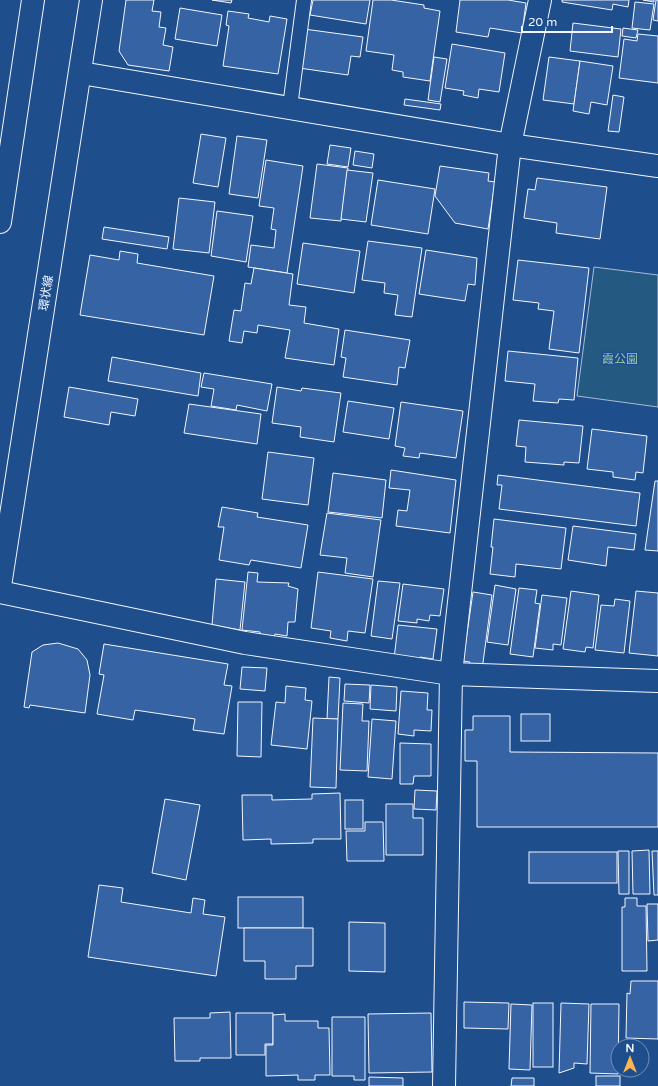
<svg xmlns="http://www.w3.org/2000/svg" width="658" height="1086" viewBox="0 0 658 1086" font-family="'Varela Round','Noto Sans JP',sans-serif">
	<rect width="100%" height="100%" fill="#1f4e8c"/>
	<polygon fill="#245a82" stroke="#a8bbd7" points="594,267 658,275 658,407 577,396"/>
	<g fill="#3563a3" stroke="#f2f6ff">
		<polygon points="126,0 154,0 152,11 161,12 159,27 166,28 163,45 173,47 169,71 128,65 119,51"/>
		<polygon points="212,0 232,0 231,3"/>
		<polygon points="313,0 370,0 366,24 310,15"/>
		<polygon points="373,0 391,0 424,5 424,8 440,11 430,81 403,77 403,72 392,70 394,55 366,51"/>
		<polygon points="460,0 508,0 526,3 522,33 490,28 488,37 456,32"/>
		<polygon points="562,0 629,0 628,7 613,4 612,10 562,2"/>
		<polygon points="643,0 654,0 654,2"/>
		<polygon points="656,0 658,0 658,21 653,20"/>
		<polygon points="635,2 654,4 650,30 632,28"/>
		<polygon points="180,8 222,15 217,46 175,39"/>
		<polygon points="228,11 249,14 248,18 269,22 270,16 287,19 278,74 223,66 229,26 226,25"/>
		<polygon points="573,23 621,29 618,57 570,51"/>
		<polygon points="623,28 638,30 636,38 622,36"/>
		<polygon points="304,29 363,37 360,57 351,56 348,75 299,68"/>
		<polygon points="638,34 658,36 658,83 619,78 624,39 637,41"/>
		<polygon points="452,44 505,53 499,92 479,89 478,98 463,95 464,91 445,88"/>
		<polygon points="434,57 447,59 440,102 428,100"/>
		<polygon points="549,57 580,61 574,104 543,100"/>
		<polygon points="580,61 613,66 607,105 591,102 589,114 573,111"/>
		<polygon points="613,95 624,97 619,132 608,131"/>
		<polygon points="405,99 441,104 440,110 404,105"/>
		<polygon points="201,134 226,138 218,187 193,183"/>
		<polygon points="237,136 267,140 258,198 229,194"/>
		<polygon points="330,145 351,148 348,167 327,164"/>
		<polygon points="355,151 374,154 372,168 353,165"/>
		<polygon points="266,160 303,166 287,273 248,267 251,245 274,248 276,230 271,229 274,208 259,206"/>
		<polygon points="317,164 348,168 341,221 310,218"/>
		<polygon points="440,166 489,173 488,181 495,182 488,229 455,223 435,196"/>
		<polygon points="347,170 373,173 366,222 341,219"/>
		<polygon points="537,178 607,187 600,239 556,233 557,223 524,218 528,189 535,190"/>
		<polygon points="378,180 435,189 428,234 371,225"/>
		<polygon points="179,198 215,202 209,253 173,249"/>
		<polygon points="217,211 253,216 246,262 211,256"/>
		<polygon points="104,227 169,237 167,249 102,239"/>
		<polygon points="368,241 422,248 412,317 395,315 398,295 384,293 385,283 362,280"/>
		<polygon points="303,243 360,251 354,293 297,284"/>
		<polygon points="426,250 477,258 475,285 468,284 465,301 419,294"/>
		<polygon points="120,251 138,254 137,263 214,276 204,335 80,315 90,255 119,260"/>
		<polygon points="518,260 589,268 579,353 549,349 554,311 538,309 539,303 513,300"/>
		<polygon points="254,268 293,274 289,305 306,307 304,323 339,329 334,365 285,358 290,330 258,325 257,333 244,331 242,343 229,341 234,310 241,311 245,283 251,284"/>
		<polygon points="345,330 410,340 405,368 399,367 397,385 343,377 346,358 341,357"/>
		<polygon points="508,351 578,358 574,400 559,399 558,403 533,401 535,384 505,381"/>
		<polygon points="112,357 201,373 198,396 108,381"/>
		<polygon points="204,373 272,384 267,411 237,405 236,410 211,406 214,389 201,387"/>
		<polygon points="69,387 138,399 135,416 111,412 109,425 64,417"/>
		<polygon points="277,387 301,391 302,388 341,393 334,442 300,437 301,427 272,423"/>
		<polygon points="348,401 394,408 389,439 343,432"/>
		<polygon points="401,402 463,411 456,458 420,453 419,458 403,456 405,448 395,446"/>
		<polygon points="189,404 261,414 257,444 184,433"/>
		<polygon points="519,420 583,426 579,463 564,462 564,465 525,462 526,447 516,446"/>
		<polygon points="592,429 647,436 643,473 636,472 635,480 613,477 613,472 587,469"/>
		<polygon points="268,452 314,458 308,505 262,499"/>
		<polygon points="391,470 456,480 450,533 396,526 398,510 407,511 410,490 389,488"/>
		<polygon points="333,473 386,480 382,518 328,512"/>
		<polygon points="498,475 640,493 636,526 499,509 502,485 497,485"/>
		<polygon points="655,481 658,481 658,551 645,550"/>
		<polygon points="222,507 258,513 257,517 308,525 301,568 251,560 249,565 219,560 224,527 218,527"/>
		<polygon points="327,513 381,520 373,577 345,573 347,558 320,555"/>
		<polygon points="494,519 566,528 561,569 516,564 515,577 490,574 493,547 491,547"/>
		<polygon points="573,526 636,534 634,550 608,547 606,566 568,560"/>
		<polygon points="248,572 258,573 257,582 289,583 288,586 298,589 295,622 288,622 287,636 275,634 274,637 260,636 260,632 242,630"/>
		<polygon points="318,572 373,579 365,633 348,631 347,641 330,638 331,631 311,628"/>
		<polygon points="216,579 245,582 240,630 212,625"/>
		<polygon points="378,581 400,583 392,639 371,636"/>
		<polygon points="403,584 444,589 440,616 430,615 429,621 417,619 417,623 398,621"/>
		<polygon points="495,585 516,589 508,645 487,642"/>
		<polygon points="519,588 537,590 535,603 540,604 533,657 510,654"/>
		<polygon points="571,591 599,595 593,648 586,647 585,652 563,649"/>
		<polygon points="636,591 658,593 658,656 629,653"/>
		<polygon points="473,592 492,595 482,670 469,668 470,662 463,661"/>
		<polygon points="542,595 567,598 561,645 553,644 553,650 535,648"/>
		<polygon points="615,599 630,601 624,653 595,650 601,605 614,606"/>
		<polygon points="398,625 437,629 433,659 420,657 419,662 394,659"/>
		<polygon points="58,643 78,649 87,660 90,675 85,713 30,705 29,708 24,707 32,652 43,645"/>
		<polygon points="104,644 228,664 224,685 232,686 224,734 193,730 195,719 135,710 133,720 97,714 104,675 99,674"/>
		<polygon points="242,667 267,668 265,691 240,689"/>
		<polygon points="329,677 340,678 338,719 327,719"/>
		<polygon points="345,684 370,685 369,703 344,701"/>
		<polygon points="371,685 397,687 396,711 370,709"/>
		<polygon points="286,686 306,688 305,700 312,701 307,749 271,745 276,702 285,703"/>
		<polygon points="401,691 428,693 427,710 432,710 431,731 414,730 414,736 398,734"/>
		<polygon points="238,702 262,702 261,757 237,756"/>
		<polygon points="343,703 363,704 362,721 369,721 367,771 340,770"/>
		<rect x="521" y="714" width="29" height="27"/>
		<polygon points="473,716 510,716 510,752 658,753 658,827 477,827 477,761 465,761 465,730 473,730"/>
		<polygon points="313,718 338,719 336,788 310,787"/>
		<polygon points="372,719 396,721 392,779 368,777"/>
		<polygon points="400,743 431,744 431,776 414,776 413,784 400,784"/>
		<polygon points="415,790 437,791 436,810 414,809"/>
		<polygon points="340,793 341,839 313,839 313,843 271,844 271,839 243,840 242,795 272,795 272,800 312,799 312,794"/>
		<polygon points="165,799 200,805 186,880 152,873"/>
		<rect x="345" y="800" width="18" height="29"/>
		<polygon points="386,804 413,804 413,818 423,818 423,855 386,855"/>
		<polygon points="365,822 383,822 384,861 347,861 346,831 365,831"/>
		<polygon points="649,850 650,894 633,894 632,851"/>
		<polygon points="618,851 629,851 629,894 619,894"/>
		<polygon points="652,851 658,851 658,895 654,895"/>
		<rect x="529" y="852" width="88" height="31"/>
		<polygon points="99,885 123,888 121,902 191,913 193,898 205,900 203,914 225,917 216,976 88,957"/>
		<rect x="238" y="897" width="65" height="31"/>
		<polygon points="625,898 637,898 637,906 646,906 647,971 622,971 622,907 625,907"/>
		<polygon points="647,904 658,904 658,940 648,941"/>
		<polygon points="349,922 385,923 385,972 349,971"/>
		<polygon points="244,928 313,928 313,966 296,966 296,979 265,979 265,961 244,961"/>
		<polygon points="631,981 658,981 658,1039 626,1038 627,993 630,994"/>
		<polygon points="464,1002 509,1003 508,1029 464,1028"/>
		<rect x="533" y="1003" width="20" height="64"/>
		<polygon points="561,1003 589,1004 587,1064 574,1063 574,1068 559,1073"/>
		<polygon points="511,1004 532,1005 530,1070 509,1069"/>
		<polygon points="591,1004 619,1004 618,1074 590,1073"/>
		<polygon points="230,1012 231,1058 200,1058 200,1061 175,1061 174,1018 210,1018 210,1013"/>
		<polygon points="236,1013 273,1013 273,1044 265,1044 265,1055 236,1055"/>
		<polygon points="431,1013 432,1072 369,1073 368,1014"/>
		<polygon points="285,1014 285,1021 318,1021 318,1028 329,1028 330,1075 315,1075 315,1080 298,1080 298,1075 266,1076 266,1045 273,1045 273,1015"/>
		<polygon points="332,1017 365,1017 365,1080 354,1080 354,1076 332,1076"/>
		<rect x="596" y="1076" width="24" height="10"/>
		<polygon points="369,1077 403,1078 403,1086 369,1086"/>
		<polygon points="512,1078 534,1078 534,1086 511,1086"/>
	</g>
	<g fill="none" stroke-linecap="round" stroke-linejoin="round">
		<defs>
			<polyline id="service" points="290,107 304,0"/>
			<g id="minor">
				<polyline points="0,592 245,643 451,674 658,681"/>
				<polyline points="444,1086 451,674 510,145 540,0"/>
			</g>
			<polyline id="tertiary" points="81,73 510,145 658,166"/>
			<g id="primary">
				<polyline points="0,222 33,0"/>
				<polyline points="0,586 91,0"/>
			</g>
		</defs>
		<use href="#service" stroke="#f2f6ff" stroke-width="16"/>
		<use href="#minor" stroke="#f2f6ff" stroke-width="24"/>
		<use href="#tertiary" stroke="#f2f6ff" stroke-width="24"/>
		<use href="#primary" stroke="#f2f6ff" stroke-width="24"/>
		<use href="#service" stroke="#1f4e8c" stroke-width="14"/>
		<use href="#minor" stroke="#1f4e8c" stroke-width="22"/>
		<use href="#tertiary" stroke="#1f4e8c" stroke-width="22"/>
		<use href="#primary" stroke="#1f4e8c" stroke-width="22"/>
	</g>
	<g text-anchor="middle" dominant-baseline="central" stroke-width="3" stroke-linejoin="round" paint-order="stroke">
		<g font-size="12" fill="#f2f6ff" stroke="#1f4e8c">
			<text transform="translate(46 293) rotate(-81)">環状線</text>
		</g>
		<g font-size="12" fill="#97c8a6" stroke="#1f4e8c">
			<text x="620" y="359">霞公園</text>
		</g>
	</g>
	<g transform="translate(630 1058)"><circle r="19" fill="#1f4e8c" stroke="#7391ba"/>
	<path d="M0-3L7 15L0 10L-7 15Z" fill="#ffb74d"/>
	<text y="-6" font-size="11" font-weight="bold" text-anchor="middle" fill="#f2f6ff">N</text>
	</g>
	<path d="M522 26v6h90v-6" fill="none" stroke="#f2f6ff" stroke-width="2"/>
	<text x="528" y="26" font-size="12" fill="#f2f6ff" stroke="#1f4e8c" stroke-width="3" paint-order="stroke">20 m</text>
</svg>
